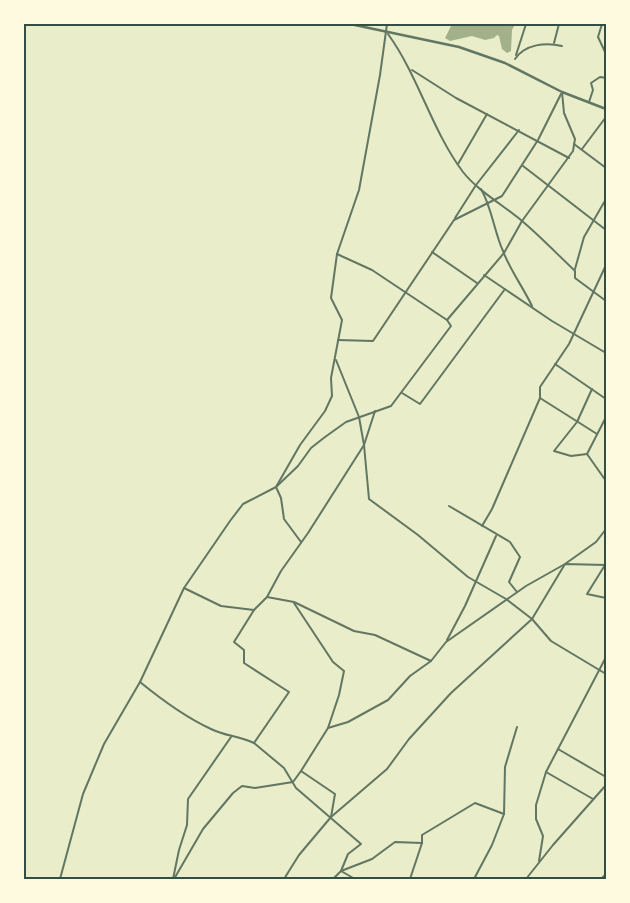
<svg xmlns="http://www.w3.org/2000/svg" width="630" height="903" viewBox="0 0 630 903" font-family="Quicksand,sans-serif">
	<rect width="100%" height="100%" fill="#e9edc9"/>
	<polygon fill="#a3b18a" points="446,24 515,24 512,30 511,51 507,53 502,49 499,36 497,35 494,38 485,40 472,36 450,41 445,38 452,24"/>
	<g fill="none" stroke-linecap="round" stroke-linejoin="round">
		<g stroke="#617663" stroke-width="2">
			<polyline points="602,24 598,37 606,54"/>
			<path d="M388 34C419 77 431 129 463 172 478 191 503 205 522 221 540 236 557 254 575 271V278L606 301"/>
			<polyline points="554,43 559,24"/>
			<polyline points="516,55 526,24"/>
			<path d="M515 59C525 44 546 42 562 46"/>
			<polyline points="412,70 456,98 569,158"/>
			<polyline points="589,102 593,90 591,83 600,77 606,78"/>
			<polyline points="574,144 606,168"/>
			<polyline points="582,149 606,117"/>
			<polyline points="458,164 487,114"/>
			<polyline points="523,166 606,230"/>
			<path d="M481 189C492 208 494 231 503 251 510 270 523 287 532 306"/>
			<polyline points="455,218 476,185 519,130"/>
			<polyline points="432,252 477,283"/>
			<polyline points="337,254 372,270 447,320"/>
			<polyline points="575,269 584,237 606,199"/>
			<polyline points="484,275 552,321 606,353"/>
			<polyline points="338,340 373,341 454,220 502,196 538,140 561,94"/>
			<polyline points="555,364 606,399"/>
			<polyline points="402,393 420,404 505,289"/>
			<polyline points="540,398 597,434"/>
			<polyline points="375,411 364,445 369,499 418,535 468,577 506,599 532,619 551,641 606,674"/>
			<polyline points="587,454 571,456 554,451 577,422 592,389"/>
			<polyline points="587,454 606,417"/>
			<polyline points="587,454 606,481"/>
			<polyline points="449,506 510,542 520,557 509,582 517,592"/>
			<polyline points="482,526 492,509 540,398 540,387 569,344 606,265"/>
			<polyline points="301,542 284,519 281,498 276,487 300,445 325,411 332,396 331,378 342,320 331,298 337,254 359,190 380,75 387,24"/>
			<polyline points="605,565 587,594 606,598"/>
			<polyline points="184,588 221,606 254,610"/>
			<polyline points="267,597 281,571 308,533 364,445 359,417 336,360"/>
			<polyline points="294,603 333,662 344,671 339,695 328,728 301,771 335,794 331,817"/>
			<polyline points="447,640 465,606 496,536"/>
			<path d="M140 682C162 700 185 717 211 729 225 736 239 736 254 743"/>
			<polyline points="328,728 348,722 388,700 410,676 431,661 446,642 526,586 565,564 606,565"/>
			<polyline points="558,749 606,777"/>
			<polyline points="546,772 593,799"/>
			<polyline points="539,861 543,836 536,819 536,805 546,772 606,657"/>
			<polyline points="341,871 348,854 361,844 296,788 284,768 254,743 289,692 244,663 244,650 234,642 254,610 267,597 294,602 354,631 375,635 431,661"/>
			<polyline points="341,871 355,879"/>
			<polyline points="60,879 83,794 104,744 140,682 184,588 230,521 243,504 276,487 298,466 311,448 325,437 346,422 391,406 451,326 447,320 504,253 522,221 573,151 575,139 564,113 562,92"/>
			<polyline points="173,879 179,850 187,825 188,799 231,737"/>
			<polyline points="174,879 203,829 233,793 242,786 255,788 293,782 301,771"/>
			<polyline points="284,879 299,855 331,817 387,769 409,739 451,693 532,619 565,564 596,542 606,529"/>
			<polyline points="333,879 341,871 372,859 395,842 422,843 422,835 475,803 504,814"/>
			<polyline points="410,879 422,843"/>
			<polyline points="474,879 492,845 504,814 505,767 517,727"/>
			<polyline points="526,879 553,845 606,785"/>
			<polyline points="601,879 606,874"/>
		</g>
		<polyline stroke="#617663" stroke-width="2.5" points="350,24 459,47 505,63 562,92 606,109"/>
	</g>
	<rect width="630" height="903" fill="none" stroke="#fefae0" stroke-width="50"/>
	<rect x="25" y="25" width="580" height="853" fill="none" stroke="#344e41" stroke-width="2"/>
</svg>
